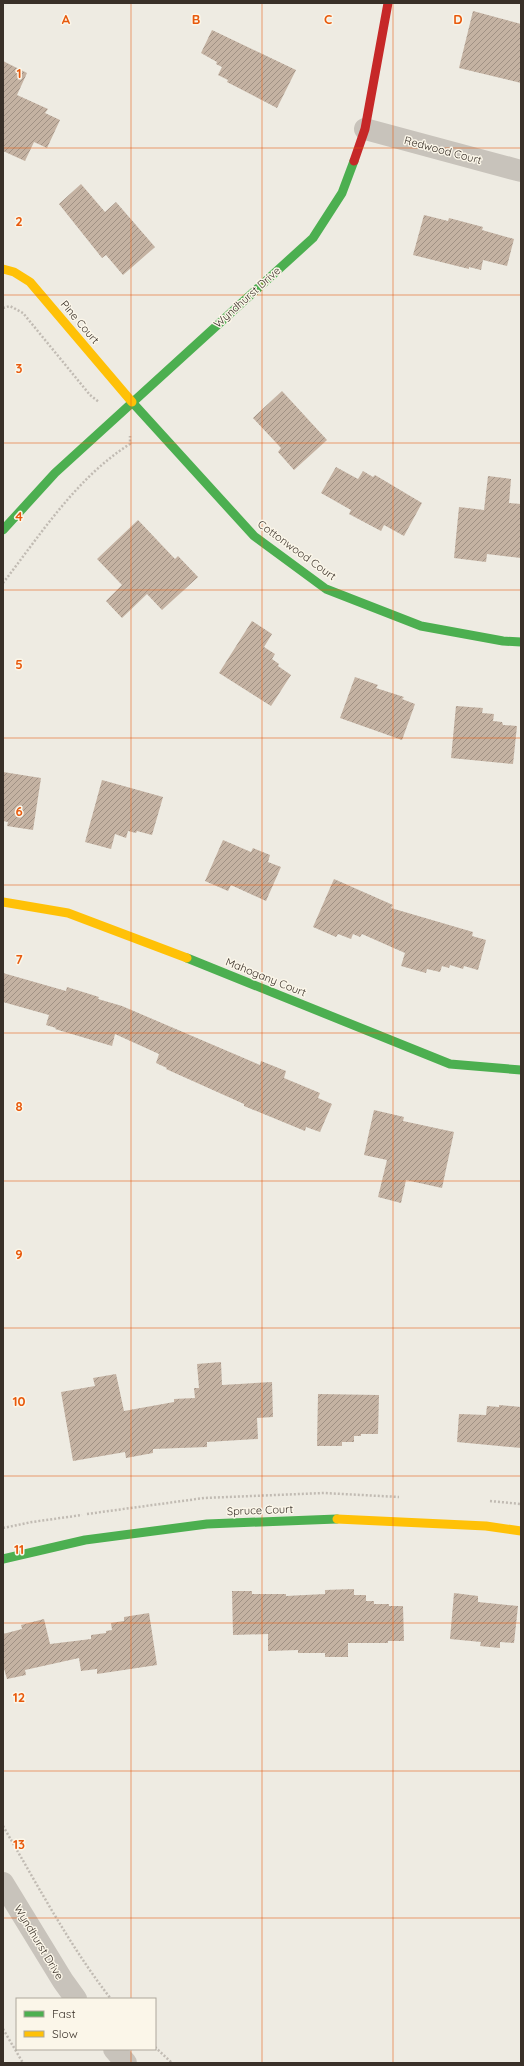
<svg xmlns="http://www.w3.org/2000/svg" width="524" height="2066" viewBox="0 0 524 2066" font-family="Quicksand,sans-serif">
	<defs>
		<pattern id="building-hatch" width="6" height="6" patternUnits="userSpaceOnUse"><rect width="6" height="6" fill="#c4b2a2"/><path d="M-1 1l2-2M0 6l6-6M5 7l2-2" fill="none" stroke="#a09184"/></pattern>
	</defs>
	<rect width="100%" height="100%" fill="#eeebe2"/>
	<g fill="url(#building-hatch)">
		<polygon points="473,11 521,24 521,83 459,68"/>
		<polygon points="212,30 296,70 277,108 227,82 228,80 218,75 222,67 216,64 217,62 201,53"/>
		<polygon points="3,61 27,73 17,95 48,109 45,113 60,120 47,148 34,142 25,161 3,151"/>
		<polygon points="81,184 105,212 116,202 155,247 123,275 106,255 102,258 59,204"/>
		<polygon points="424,215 448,221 449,218 483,227 482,230 514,239 507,266 483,260 481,270 469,267 469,269 413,255"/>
		<polygon points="282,391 327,440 294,470 278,452 281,448 253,418"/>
		<polygon points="336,467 358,479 363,471 373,477 375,475 422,503 404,536 384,525 381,531 349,514 351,510 321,493"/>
		<polygon points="488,476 511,479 509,503 521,504 521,558 487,554 486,562 454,558 459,507 484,510"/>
		<polygon points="138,520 175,559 178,556 198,577 162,610 147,594 122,618 106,601 122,585 97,559"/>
		<polygon points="252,621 272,634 264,647 275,654 272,659 279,664 278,666 291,675 271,706 219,673"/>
		<polygon points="355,677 378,685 376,688 404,697 402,699 415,704 402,740 340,718"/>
		<polygon points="456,706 483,708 482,713 494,714 493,721 502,722 503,725 517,726 513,764 451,758"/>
		<polygon points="3,772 41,778 33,830 7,826 8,822 3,821"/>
		<polygon points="102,780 163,797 152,835 137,831 136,833 128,831 126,838 115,834 111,849 85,842"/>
		<polygon points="223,840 251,852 253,848 270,855 268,862 281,867 266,901 231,885 228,891 205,881"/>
		<polygon points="334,879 393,905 391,908 473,932 472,936 486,940 478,970 464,966 463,969 450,965 449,968 442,966 440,972 427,969 426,973 401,966 405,953 362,934 360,937 353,934 351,939 338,934 336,937 313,927"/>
		<polygon points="3,973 66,991 67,987 99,997 98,999 122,1006 260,1065 261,1061 286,1071 284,1078 320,1093 318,1098 332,1104 320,1132 306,1127 305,1131 244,1106 244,1104 166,1069 167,1068 156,1063 159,1054 115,1034 112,1046 55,1029 56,1028 46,1025 49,1015 3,1002"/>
		<polygon points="374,1110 404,1117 403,1121 454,1132 442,1188 406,1180 401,1203 378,1197 387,1160 364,1155"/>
		<polygon points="221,1362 222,1385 272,1382 273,1417 257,1418 258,1439 207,1442 207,1447 153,1449 153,1453 126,1458 125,1452 73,1461 61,1392 95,1386 93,1378 116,1374 124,1411 174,1402 174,1399 195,1398 194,1388 199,1388 197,1364"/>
		<polygon points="318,1394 379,1395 378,1434 361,1434 361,1436 354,1436 354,1442 342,1442 342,1446 317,1446"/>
		<polygon points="499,1405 521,1407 521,1448 457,1442 459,1414 486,1415 487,1406 499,1407"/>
		<polygon points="354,1589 354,1595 366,1595 366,1601 374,1601 374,1604 389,1604 389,1606 403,1606 404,1641 388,1641 388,1643 348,1643 348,1657 325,1657 325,1653 298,1653 298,1650 268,1651 268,1634 233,1635 232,1591 252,1591 252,1594 286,1594 286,1596 325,1594 325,1590"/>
		<polygon points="454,1593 478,1596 478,1602 518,1606 514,1643 500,1642 500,1648 480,1646 481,1642 450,1639"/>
		<polygon points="149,1613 157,1665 97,1674 97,1669 81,1671 79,1658 25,1670 26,1675 7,1679 3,1665 3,1634 22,1629 21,1625 44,1619 50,1644 91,1639 91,1635 106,1633 106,1631 112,1630 111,1623 124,1621 124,1617"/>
	</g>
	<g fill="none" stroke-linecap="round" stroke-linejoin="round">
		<g stroke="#c1bbb3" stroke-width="2.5" stroke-dasharray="2 2" stroke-linecap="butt">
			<polyline points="3,308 10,306 23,313 90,395 99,402"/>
			<path d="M3 583C41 534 77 477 130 444V436"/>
			<polyline points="490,1501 521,1504"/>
			<polyline points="87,1514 204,1498 324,1493 399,1497"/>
			<polyline points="3,1528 32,1522 82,1515"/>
			<path d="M3 1826C37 1884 69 1945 111 1999"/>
			<polyline points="3,2029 23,2063"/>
			<polyline points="155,2047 172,2063"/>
		</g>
		<g stroke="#c8c3bb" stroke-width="22">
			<polyline points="365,129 521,171"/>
			<polyline points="3,1883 63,1981 76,1999"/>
			<polyline points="114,2049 126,2063"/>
		</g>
		<g stroke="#4caf50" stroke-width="9">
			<polyline points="132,402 254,536 326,589 421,626 503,641 521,642"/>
			<polyline points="3,530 55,473 313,238 342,193 354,161"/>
			<polyline points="187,958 450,1064 521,1070"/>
			<polyline points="3,1559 85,1540 207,1524 337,1519"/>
		</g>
		<g stroke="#ffc107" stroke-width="9">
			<polyline points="3,269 14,272 30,282 132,402"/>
			<polyline points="3,902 68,913 187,958"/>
			<polyline points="337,1519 486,1526 521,1531"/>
		</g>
		<polyline stroke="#c62828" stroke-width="9" points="354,161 365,129 388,3"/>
	</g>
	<path fill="none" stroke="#e8590c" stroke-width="1" stroke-opacity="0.55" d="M131 3V1999M262 3V2063M393 3V2063M3 148H521M3 295H521M3 443H521M3 590H521M3 738H521M3 885H521M3 1033H521M3 1181H521M3 1328H521M3 1476H521M3 1623H521M3 1771H521M3 1918H521M131 2049V2063"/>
	<g text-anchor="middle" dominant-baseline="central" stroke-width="3" stroke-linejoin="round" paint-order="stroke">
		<g font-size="11" fill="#393028" stroke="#fbf6e9">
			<text transform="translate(443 150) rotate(15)">Redwood Court</text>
			<text transform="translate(247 297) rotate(-42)">Wyndhurst Drive</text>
			<text transform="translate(80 322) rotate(50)">Pine Court</text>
			<text transform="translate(297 550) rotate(36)">Cottonwood Court</text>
			<text transform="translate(266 977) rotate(22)">Mahogany Court</text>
			<text transform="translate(260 1510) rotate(-2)">Spruce Court</text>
			<text transform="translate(39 1942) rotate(59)">Wyndhurst Drive</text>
		</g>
	</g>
	<g font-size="13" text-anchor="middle" font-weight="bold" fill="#e8590c" stroke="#fbf6e9" stroke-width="3" stroke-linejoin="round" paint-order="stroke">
		<text x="66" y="24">A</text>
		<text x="196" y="24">B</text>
		<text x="328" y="24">C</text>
		<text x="458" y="24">D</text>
		<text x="19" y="78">1</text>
		<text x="19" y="226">2</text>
		<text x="19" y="373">3</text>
		<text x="19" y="521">4</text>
		<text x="19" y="669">5</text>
		<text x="19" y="816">6</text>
		<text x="19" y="964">7</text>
		<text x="19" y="1111">8</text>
		<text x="19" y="1259">9</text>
		<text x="19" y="1406">10</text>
		<text x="19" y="1554">11</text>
		<text x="19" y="1702">12</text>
		<text x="19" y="1849">13</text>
	</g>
	<rect width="524" height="2066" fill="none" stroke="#393028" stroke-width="8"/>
	<rect x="16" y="1998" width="140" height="52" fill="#fbf6e9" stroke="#ada79c"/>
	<rect x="24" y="2011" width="20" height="6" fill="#4caf50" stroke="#ada79c"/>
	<text x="52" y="2018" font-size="12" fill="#393028">Fast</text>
	<rect x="24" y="2031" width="20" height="6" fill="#ffc107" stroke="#ada79c"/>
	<text x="52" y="2038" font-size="12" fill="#393028">Slow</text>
</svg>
